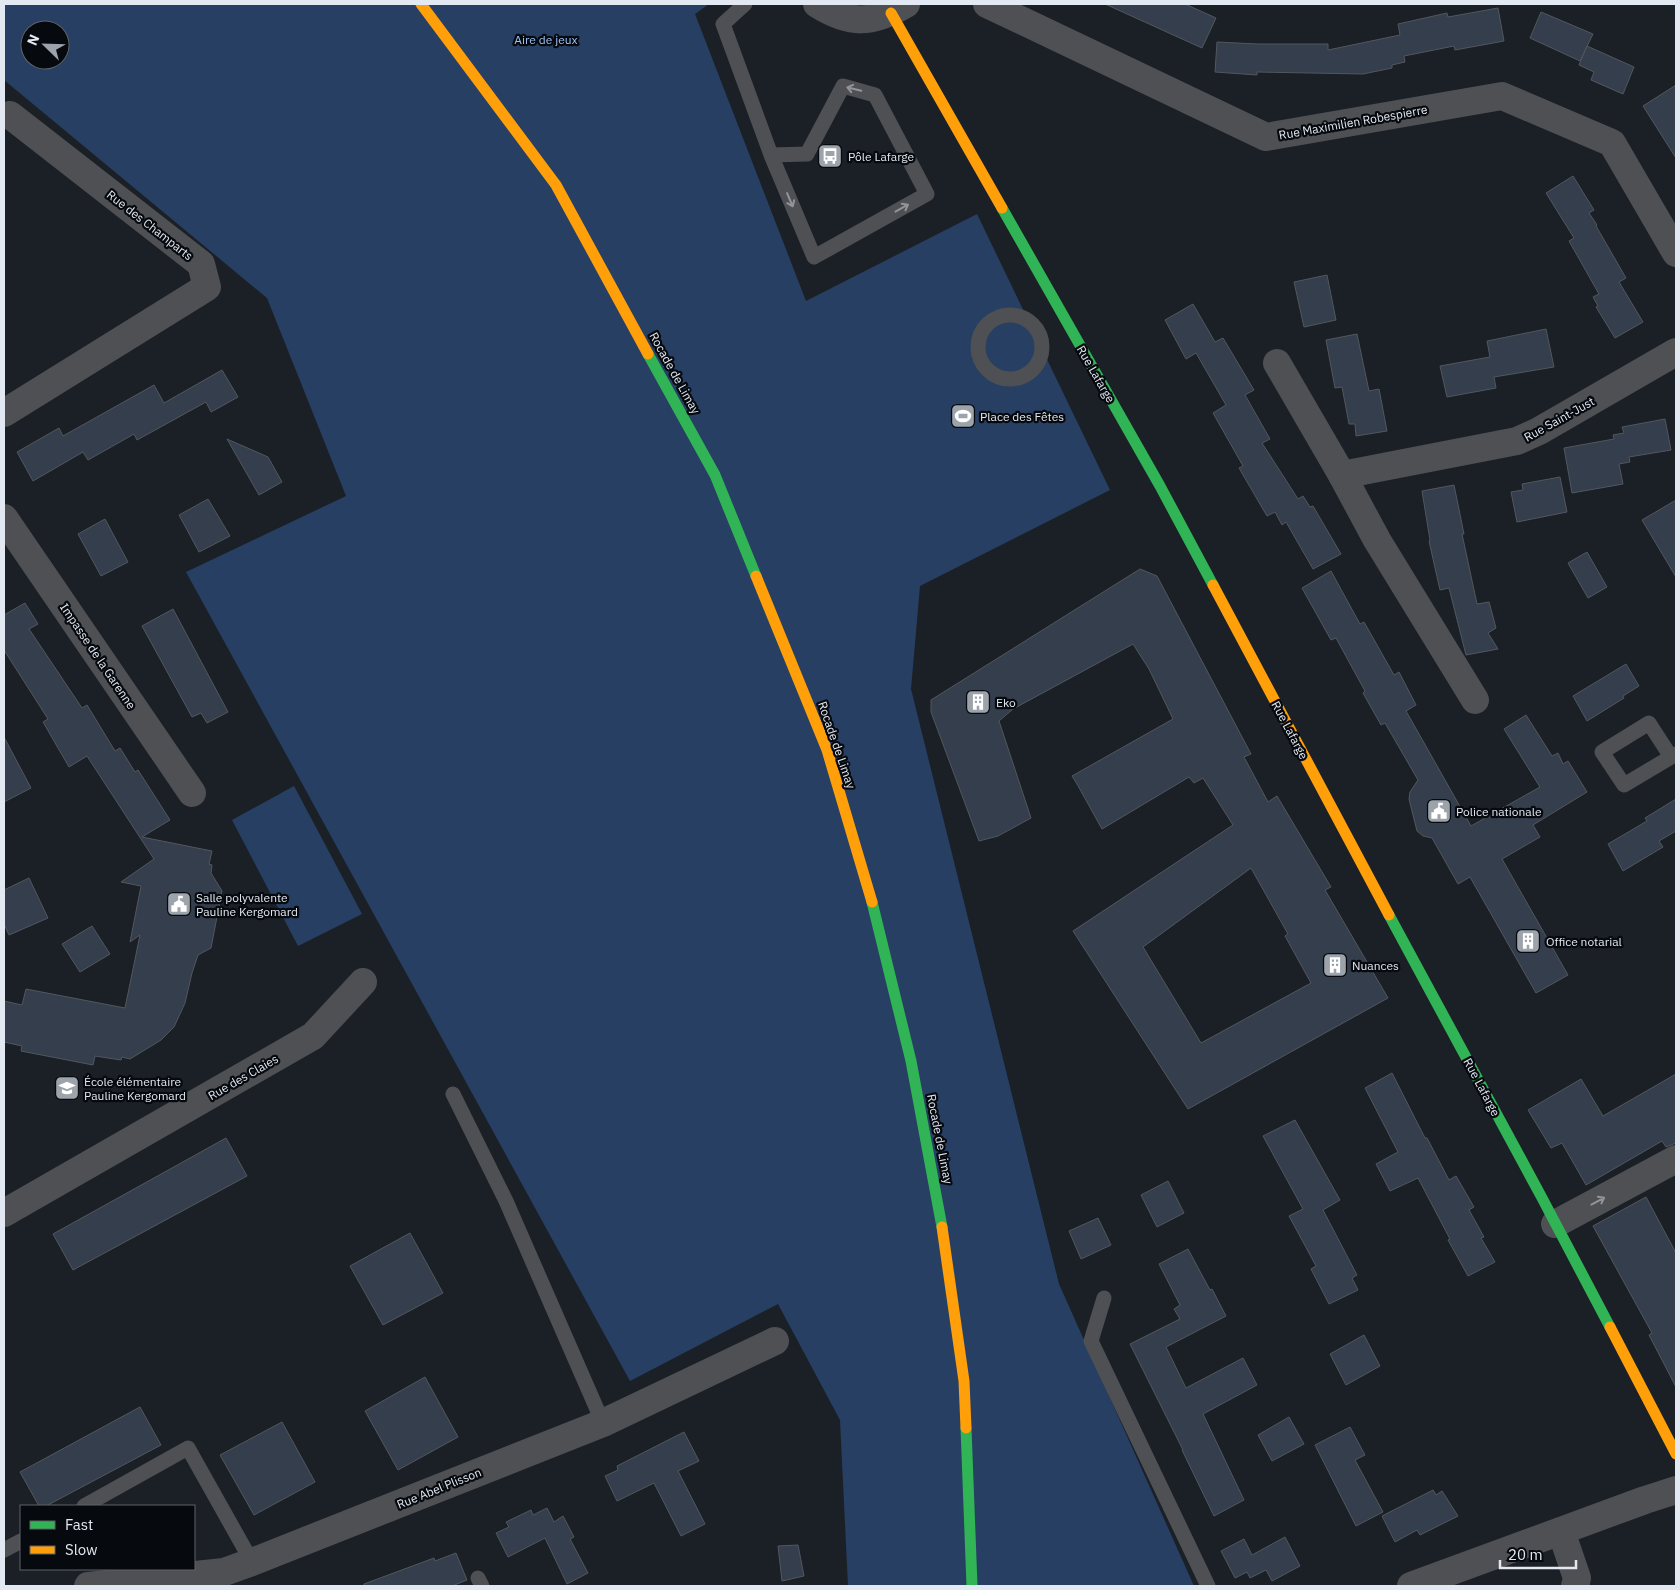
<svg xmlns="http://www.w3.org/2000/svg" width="1680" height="1590" viewBox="0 0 1680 1590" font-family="'IBM Plex Sans',sans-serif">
	<rect width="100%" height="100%" fill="#1b2026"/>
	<g fill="#273f63" fill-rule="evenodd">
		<path d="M4 4H709L695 14 806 301 977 214 1110 490 920 586 911 689 1059 1284 1194 1586H848L840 1420 778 1304 630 1381 186 572 346 496 267 298 4 80ZM30 30H60V60H30Z"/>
		<polygon points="294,786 362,914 298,946 232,820"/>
	</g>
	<g fill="#343e4d" stroke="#53575d" fill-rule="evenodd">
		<polygon points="1105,4 1185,4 1216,18 1202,48"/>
		<polygon points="1498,8 1504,41 1455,50 1454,46 1404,56 1405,62 1392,65 1392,68 1363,74 1257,72 1257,75 1215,72 1217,42 1258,44 1328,44 1328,50 1400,35 1398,24 1447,13 1448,17"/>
		<polygon points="1541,12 1593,34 1580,61 1530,38"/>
		<polygon points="1587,46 1634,67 1623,94 1591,80 1594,72 1579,65"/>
		<polygon points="1676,85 1676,158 1643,106"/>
		<polygon points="1573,176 1594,210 1589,213 1597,225 1596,226 1626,278 1619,282 1643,322 1615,338 1596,307 1598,306 1593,297 1599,294 1569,241 1574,238 1546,193"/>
		<polygon points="1327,275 1336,320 1304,327 1294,282"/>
		<polygon points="1193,304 1215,342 1223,338 1254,390 1245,395 1270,439 1262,443 1298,499 1303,496 1310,507 1313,506 1341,554 1313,569 1286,522 1282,525 1275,512 1267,516 1239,468 1243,466 1213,413 1226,405 1196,353 1186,359 1165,320"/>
		<polygon points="1546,329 1554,367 1494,377 1496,388 1447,397 1440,366 1490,357 1487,341"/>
		<polygon points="1357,334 1369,391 1379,389 1387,431 1356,436 1355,424 1349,424 1342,387 1335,388 1326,340"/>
		<polygon points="222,370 238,397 211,412 206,402 137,440 134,434 88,460 83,452 33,481 17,452 59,428 63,436 154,385 164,403"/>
		<polygon points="1665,419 1671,450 1629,457 1630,462 1619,464 1623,484 1572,493 1564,448 1614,439 1613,435 1624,433 1622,427"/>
		<polygon points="227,439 268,457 282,482 259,495"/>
		<polygon points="1560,477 1567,512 1517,522 1511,492 1523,490 1522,484"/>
		<polygon points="1454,485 1464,534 1462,534 1477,604 1489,602 1496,628 1488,633 1498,649 1466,655 1449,588 1440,590 1429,541 1430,540 1422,491"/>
		<polygon points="208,499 230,536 199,552 179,515"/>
		<polygon points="1676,500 1676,577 1642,520"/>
		<polygon points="105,519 128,562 101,576 78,534"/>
		<polygon points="1587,552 1607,587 1588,598 1568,563"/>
		<path d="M1140 569 1157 576 1251 754 1244 757 1268 802 1277 796 1331 887 1325 890 1388 998 1188 1109 1073 931 1233 825 1203 778 1194 783 1189 777 1102 829 1077 784 1072 776 1173 719 1149 669 1133 644 1013 709 999 721 1031 818 998 836 979 841 931 712V700ZM1251 868 1288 934 1285 936 1311 983 1201 1043 1143 947Z"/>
		<polygon points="1331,571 1360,624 1364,622 1394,675 1399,672 1416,705 1406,711 1471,826 1540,787 1504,729 1526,715 1552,756 1558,753 1563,764 1568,761 1587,792 1533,825 1540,837 1502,859 1568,975 1536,993 1470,877 1458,884 1432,838 1423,836 1417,831 1409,799 1410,792 1418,780 1385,723 1381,725 1363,693 1365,691 1336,638 1331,640 1302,588"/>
		<polygon points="25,603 38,624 29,629 82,708 87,705 115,751 120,748 135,772 138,770 170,820 142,837 212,851 209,864 212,865 211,873 222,891 211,948 198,955 192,973 185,1003 174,1027 161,1040 130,1059 122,1057 121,1060 95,1056 93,1065 21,1051 22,1046 4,1042 4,1001 22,1005 26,989 125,1008 140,935 130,942 141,886 121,882 154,859 87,756 69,767 43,722 48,719 4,650 4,615"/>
		<polygon points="173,609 228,712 207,723 201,713 192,717 142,626"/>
		<polygon points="1626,664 1639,686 1623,696 1624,698 1587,721 1573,696"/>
		<polygon points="4,737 31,788 4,802"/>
		<polygon points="1676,799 1676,831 1659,841 1663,847 1623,871 1608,844 1647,821 1645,818"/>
		<polygon points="29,878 48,918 9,935 4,924 4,890"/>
		<polygon points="92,926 110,954 80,972 62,944"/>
		<polygon points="1392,1073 1425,1138 1427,1138 1449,1180 1456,1176 1474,1207 1469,1210 1484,1237 1481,1238 1495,1262 1468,1276 1448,1240 1450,1239 1418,1178 1390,1191 1376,1164 1398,1152 1365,1088"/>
		<polygon points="1676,1074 1676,1143 1666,1147 1662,1141 1586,1185 1562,1143 1551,1148 1528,1110 1581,1079 1603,1116"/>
		<polygon points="1295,1120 1340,1200 1323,1210 1357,1275 1352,1278 1358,1290 1329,1304 1311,1269 1316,1266 1289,1216 1303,1209 1263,1136"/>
		<polygon points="226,1138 247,1176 73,1270 53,1234"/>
		<polygon points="1168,1181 1184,1213 1157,1227 1141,1195"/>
		<polygon points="1646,1197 1676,1253 1676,1387 1649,1335 1652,1333 1593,1226"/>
		<polygon points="1098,1218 1111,1245 1081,1259 1069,1231"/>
		<polygon points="410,1233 443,1293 383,1325 350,1266"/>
		<polygon points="1188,1249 1210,1290 1212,1289 1226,1316 1166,1347 1186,1388 1243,1358 1257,1385 1203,1414 1244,1500 1214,1516 1182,1450 1183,1450 1130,1344 1180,1319 1174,1309 1180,1305 1159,1264"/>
		<polygon points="1364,1335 1380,1366 1346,1385 1330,1354"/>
		<polygon points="425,1377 458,1437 398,1470 365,1411"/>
		<polygon points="140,1407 161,1445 46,1506 39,1506 20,1472"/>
		<polygon points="1289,1417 1304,1444 1272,1461 1258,1435"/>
		<polygon points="282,1422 315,1482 254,1515 220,1455"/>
		<polygon points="1350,1427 1365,1455 1355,1460 1383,1512 1356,1526 1315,1445"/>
		<polygon points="684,1432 699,1461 678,1471 705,1524 681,1536 654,1483 617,1501 605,1476 618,1470 617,1466"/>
		<polygon points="1433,1490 1436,1495 1442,1491 1458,1516 1420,1535 1417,1530 1395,1542 1382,1516"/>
		<polygon points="547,1508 554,1522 563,1516 574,1537 570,1539 588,1573 567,1584 545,1538 508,1557 496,1533 509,1527 506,1522 531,1510 533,1515"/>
		<polygon points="1285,1537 1300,1566 1272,1581 1266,1570 1250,1578 1247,1572 1235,1578 1221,1551 1244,1539 1252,1555"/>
		<polygon points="798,1545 804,1576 782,1581 778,1546"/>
		<polygon points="456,1553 467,1580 452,1586 364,1586 364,1584 434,1558 435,1561"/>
	</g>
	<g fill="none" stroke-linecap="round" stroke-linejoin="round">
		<g stroke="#4e5053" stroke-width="15">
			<polyline points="745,4 723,24 771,155 814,257 927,194 875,95 843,86 807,154 771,155"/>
			<circle cx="1010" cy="347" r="32"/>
			<polyline points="1671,757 1649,723 1602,752 1624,785 1671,757 1676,754"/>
			<polyline points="453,1094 506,1201 603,1423"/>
			<polyline points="1104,1298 1091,1341 1208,1586"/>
			<polyline points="84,1506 188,1448 252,1562"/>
			<polyline points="4,1550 21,1541"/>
			<polyline points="478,1578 482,1586"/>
		</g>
		<g stroke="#4e5053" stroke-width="28">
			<path d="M817 4C850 25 872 24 906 4"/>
			<polyline points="987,4 1266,137 1502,96 1612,143 1676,253"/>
			<polyline points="1277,363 1342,475 1377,540 1475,700"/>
			<polyline points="4,413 207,287 201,264 10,115"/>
			<polyline points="1342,475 1517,441 1539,431 1676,352"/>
			<polyline points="4,518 192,793"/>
			<polyline points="4,1213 313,1036 363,982"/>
			<polyline points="1555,1224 1676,1159"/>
			<polyline points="1561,1531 1577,1578 1575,1586"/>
			<polyline points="88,1586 224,1572 252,1562 603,1423 775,1341"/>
			<polyline points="1411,1586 1645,1500 1676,1490"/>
		</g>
		<g stroke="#30b455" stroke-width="11">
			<polyline points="1002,208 1160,486 1213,585"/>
			<polyline points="648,354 715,475 756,576"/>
			<polyline points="872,902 911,1061 942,1227"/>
			<polyline points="1389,915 1541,1196 1610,1327"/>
			<polyline points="966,1428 972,1586"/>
		</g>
		<g stroke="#ff9f0a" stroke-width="11">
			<polyline points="421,4 556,185 648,354"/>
			<polyline points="891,13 1002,208"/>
			<polyline points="756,576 827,750 872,902"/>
			<polyline points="1213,585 1389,915"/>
			<polyline points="942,1227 964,1381 966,1428"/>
			<polyline points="1610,1327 1676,1454"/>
		</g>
	</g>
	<defs><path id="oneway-shaft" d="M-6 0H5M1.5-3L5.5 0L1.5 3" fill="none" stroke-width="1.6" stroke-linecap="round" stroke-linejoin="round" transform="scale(1.25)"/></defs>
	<g stroke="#91959b">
		<use href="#oneway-shaft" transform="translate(854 89) rotate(-166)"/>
		<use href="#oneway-shaft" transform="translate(790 200) rotate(67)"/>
		<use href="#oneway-shaft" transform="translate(902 208) rotate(-29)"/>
		<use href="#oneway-shaft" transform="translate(1598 1201) rotate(-28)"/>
	</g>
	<defs>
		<symbol id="bus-square" viewBox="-11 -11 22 22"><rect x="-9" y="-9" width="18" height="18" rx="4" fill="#9da3ab" stroke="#06090e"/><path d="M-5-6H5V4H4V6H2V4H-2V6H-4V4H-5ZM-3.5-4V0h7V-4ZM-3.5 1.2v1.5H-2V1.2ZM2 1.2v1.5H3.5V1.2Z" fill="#fff"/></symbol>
		<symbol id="stadium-square" viewBox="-11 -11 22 22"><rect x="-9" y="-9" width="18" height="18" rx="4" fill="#9da3ab" stroke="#06090e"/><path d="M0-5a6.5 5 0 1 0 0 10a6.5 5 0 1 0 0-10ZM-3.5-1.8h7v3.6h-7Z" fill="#fff"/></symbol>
		<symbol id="building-square" viewBox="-11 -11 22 22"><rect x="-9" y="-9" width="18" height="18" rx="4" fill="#9da3ab" stroke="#06090e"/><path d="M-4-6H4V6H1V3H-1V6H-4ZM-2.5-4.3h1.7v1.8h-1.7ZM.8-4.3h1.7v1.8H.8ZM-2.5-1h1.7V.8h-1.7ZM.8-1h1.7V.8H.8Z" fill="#fff"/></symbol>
		<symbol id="civic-square" viewBox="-11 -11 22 22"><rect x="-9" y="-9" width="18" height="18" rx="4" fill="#9da3ab" stroke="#06090e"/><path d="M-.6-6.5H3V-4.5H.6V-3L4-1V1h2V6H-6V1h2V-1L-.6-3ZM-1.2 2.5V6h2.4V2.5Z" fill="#fff"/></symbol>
		<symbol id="school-square" viewBox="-11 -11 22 22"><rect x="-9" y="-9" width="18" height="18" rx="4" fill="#9da3ab" stroke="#06090e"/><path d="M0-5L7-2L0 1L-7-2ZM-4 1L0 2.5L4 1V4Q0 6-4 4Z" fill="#fff"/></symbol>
	</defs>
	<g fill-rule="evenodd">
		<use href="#bus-square" x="816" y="142" width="28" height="28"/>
		<use href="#stadium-square" x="949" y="402" width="28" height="28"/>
		<use href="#building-square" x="964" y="688" width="28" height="28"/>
		<use href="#civic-square" x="1425" y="797" width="28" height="28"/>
		<use href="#civic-square" x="165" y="890" width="28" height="28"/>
		<use href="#building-square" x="1514" y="927" width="28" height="28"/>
		<use href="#building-square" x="1321" y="951" width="28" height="28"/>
		<use href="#school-square" x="53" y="1074" width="28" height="28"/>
	</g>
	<g text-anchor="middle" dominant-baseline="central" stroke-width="4.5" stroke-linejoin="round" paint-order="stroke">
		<g font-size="12" fill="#9dc2f7" stroke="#06090e">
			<text x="546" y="39">Aire de jeux</text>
		</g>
		<g font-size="12" fill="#e3e9f2" stroke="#06090e">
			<text transform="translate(1353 122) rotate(-10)">Rue Maximilien Robespierre</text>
			<text transform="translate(150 225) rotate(38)">Rue des Champarts</text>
			<text transform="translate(675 373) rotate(61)">Rocade de Limay</text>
			<text transform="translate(1096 374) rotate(60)">Rue Lafarge</text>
			<text transform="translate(1559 419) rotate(-29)">Rue Saint-Just</text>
			<text transform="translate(98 656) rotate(56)">Impasse de la Garenne</text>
			<text transform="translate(1290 730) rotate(62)">Rue Lafarge</text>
			<text transform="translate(837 745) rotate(71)">Rocade de Limay</text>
			<text transform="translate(243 1077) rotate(-30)">Rue des Claies</text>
			<text transform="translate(1482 1087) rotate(62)">Rue Lafarge</text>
			<text transform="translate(940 1139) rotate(79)">Rocade de Limay</text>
			<text transform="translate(439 1488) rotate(-22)">Rue Abel Plisson</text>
		</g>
		<g font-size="12" fill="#e3e9f2" stroke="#06090e" text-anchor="start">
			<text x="848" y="156">Pôle Lafarge</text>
			<text x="980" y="416">Place des Fêtes</text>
			<text x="996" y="702">Eko</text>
			<text x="1456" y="811">Police nationale</text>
			<text x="196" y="897">Salle polyvalente<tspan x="196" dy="14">Pauline Kergomard</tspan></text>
			<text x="1546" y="941">Office notarial</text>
			<text x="1352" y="965">Nuances</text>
			<text x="84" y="1081">École élémentaire<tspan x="84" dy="14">Pauline Kergomard</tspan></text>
		</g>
	</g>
	<rect width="1680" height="1590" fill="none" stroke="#e3e9f2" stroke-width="10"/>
	<rect x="20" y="1505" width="175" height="65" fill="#06090e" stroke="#5e6369"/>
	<rect x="30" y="1521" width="25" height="8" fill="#30b455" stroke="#5e6369"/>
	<text x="65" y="1530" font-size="15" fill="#e3e9f2">Fast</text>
	<rect x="30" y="1546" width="25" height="8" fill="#ff9f0a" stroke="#5e6369"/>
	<text x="65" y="1555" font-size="15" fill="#e3e9f2">Slow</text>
	<g transform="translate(45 45) rotate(293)"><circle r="24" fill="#06090e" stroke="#5e6369"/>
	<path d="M0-4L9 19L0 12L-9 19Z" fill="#9da3ab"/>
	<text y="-8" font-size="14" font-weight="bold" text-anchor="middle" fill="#e3e9f2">N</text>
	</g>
	<path d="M1500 1560v8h76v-8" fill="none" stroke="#e3e9f2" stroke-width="2.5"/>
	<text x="1508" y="1560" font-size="15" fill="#e3e9f2" stroke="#06090e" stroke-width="4" paint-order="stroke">20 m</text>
</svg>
